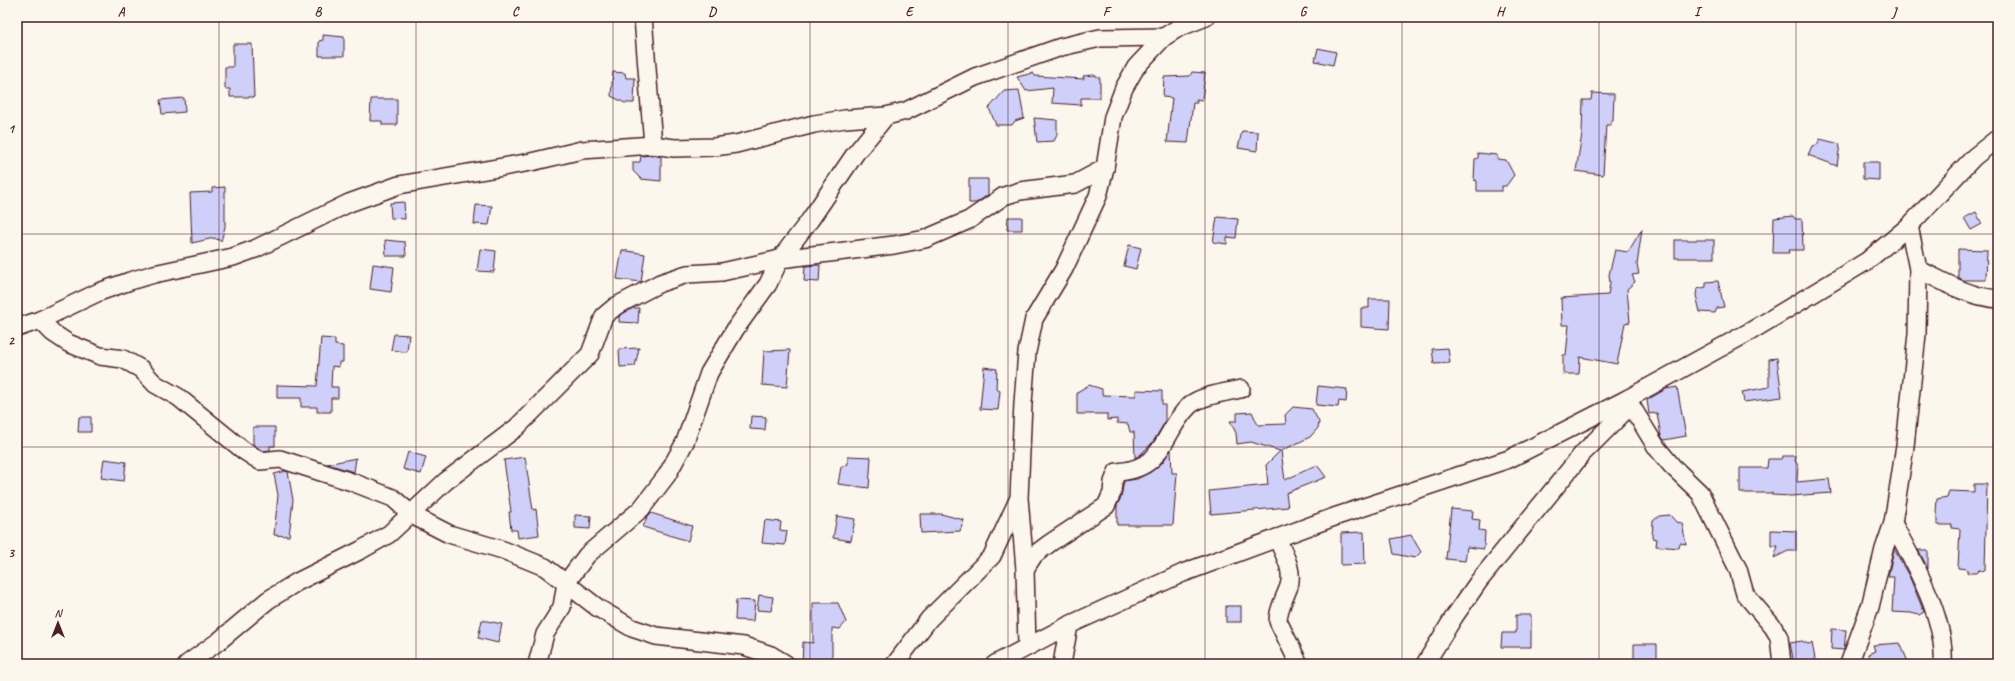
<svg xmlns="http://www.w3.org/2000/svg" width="2015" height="681" viewBox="0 0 2015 681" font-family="Caveat,sans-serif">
	<rect width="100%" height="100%" fill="#fbf7ec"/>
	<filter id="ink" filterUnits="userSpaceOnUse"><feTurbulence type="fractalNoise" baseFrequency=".025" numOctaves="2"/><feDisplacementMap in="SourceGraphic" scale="8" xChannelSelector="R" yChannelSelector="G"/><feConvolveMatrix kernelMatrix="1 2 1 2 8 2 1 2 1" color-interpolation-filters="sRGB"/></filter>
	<g filter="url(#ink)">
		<g fill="#cfd0f9" stroke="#4a1f2b">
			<polygon points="323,35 344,37 344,56 319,56 319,41 323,40"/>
			<polygon points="233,44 252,44 254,97 230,97 230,89 225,89 225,67 233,67"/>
			<polygon points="1318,48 1336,52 1333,65 1315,61"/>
			<polygon points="613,72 625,73 626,78 635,78 634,103 625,103 611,96"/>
			<polygon points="1192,72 1205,73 1202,100 1196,99 1197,103 1193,103 1188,143 1167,142 1172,98 1163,97 1164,77 1190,76"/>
			<polygon points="1033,73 1035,76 1084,79 1083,76 1094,75 1100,78 1100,98 1081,98 1081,105 1052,103 1053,88 1026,91 1017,77"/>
			<polygon points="1019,90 1024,118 1015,121 1012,125 996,125 989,108 1004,91"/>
			<polygon points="1592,93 1614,94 1613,120 1611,120 1611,125 1606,125 1603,175 1576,171 1582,134 1583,100 1591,100"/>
			<polygon points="184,98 185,112 162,114 160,100"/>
			<polygon points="371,99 397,99 397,125 382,125 382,121 370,121"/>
			<polygon points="1034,118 1057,120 1057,135 1054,141 1037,142"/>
			<polygon points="1242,131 1258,132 1257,151 1238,148"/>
			<polygon points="1820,139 1840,144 1837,166 1808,155 1812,146 1817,145"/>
			<polygon points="1478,153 1497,155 1497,159 1506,160 1514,175 1506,186 1502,186 1502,191 1477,191 1477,181 1474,180 1475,159 1478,158"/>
			<polygon points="653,155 661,157 661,181 641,179 633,171 633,162 640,162 641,156"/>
			<polygon points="1863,162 1879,162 1879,180 1863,179"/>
			<polygon points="969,179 988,179 988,195 976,203 969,203"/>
			<polygon points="225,187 225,227 221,241 214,238 192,243 190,193 212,192 212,188"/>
			<polygon points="404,202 405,219 391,218 390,203"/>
			<polygon points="476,205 492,206 489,225 474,224"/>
			<polygon points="1976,212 1982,224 1971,230 1964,218"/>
			<polygon points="1793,216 1795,219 1802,219 1803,250 1788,250 1789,253 1773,253 1774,218"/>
			<polygon points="1008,217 1022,217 1022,230 1007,230"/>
			<polygon points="1217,217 1238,219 1236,238 1227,237 1227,244 1213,242"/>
			<polygon points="1642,229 1637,265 1639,274 1632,275 1635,282 1627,289 1630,322 1625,323 1617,364 1580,357 1579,374 1563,374 1563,355 1566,355 1569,325 1562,325 1561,298 1608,295 1610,283 1609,275 1615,250 1628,252"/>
			<polygon points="385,240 405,242 406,256 386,256"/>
			<rect x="1675" y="240" width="39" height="18"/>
			<polygon points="1129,245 1141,248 1136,269 1124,266"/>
			<polygon points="480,249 496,251 494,272 477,271"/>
			<polygon points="1958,249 1987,250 1986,280 1963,280 1958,277"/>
			<polygon points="622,250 645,254 641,282 617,279"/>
			<polygon points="373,264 394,267 391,292 370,289"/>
			<polygon points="820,265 819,282 804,281 805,266"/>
			<polygon points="1718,281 1724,307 1717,308 1715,313 1700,312 1696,295 1697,289 1706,287 1706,282"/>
			<polygon points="1369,299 1390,299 1389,329 1361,327 1361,308 1369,308"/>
			<polygon points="633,308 639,308 638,323 619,322 619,316"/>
			<polygon points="394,334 409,335 407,352 391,350"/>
			<polygon points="321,338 335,339 335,345 343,346 343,362 339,362 339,367 332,366 331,387 338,387 338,398 331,398 331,412 317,412 317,407 301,407 301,398 277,398 277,385 317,386"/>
			<polygon points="639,348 635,366 620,367 619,349"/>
			<polygon points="1448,348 1450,363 1434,364 1432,349"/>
			<polygon points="790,350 787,387 762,385 764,351"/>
			<polygon points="1777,358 1782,397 1744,402 1742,392 1769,387 1769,359"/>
			<polygon points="984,367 997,369 996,389 1000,391 998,410 980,409"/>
			<polygon points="1089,385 1102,389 1102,395 1136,396 1136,390 1162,391 1162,404 1165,405 1165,422 1153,442 1140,455 1135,458 1134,432 1130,432 1128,424 1117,423 1117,419 1107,420 1107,414 1077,414 1077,392"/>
			<polygon points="1318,386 1347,389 1346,402 1339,401 1338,407 1316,405"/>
			<polygon points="1677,387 1686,436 1664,440 1661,436 1657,413 1649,414 1647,400 1666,389"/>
			<polygon points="1293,407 1312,409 1319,422 1318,428 1310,437 1281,451 1285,480 1317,465 1326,477 1286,493 1288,507 1211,514 1209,491 1268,485 1266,465 1280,451 1251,442 1237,444 1236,433 1230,421 1237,421 1237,413 1252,412 1258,425 1286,424 1285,415"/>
			<polygon points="751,416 766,417 765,430 750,429"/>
			<polygon points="79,417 91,417 91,432 78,432"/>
			<polygon points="253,427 275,427 275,446 270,446 270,450 262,451 253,444"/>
			<polygon points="1171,450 1172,473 1177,473 1173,525 1117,525 1117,506 1121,497 1124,481 1137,479 1151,472 1162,463"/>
			<polygon points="408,452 426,457 421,474 403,469"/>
			<polygon points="848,456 871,457 869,488 838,484 841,467 848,464"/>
			<polygon points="1783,456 1796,456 1795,461 1798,465 1797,482 1829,479 1831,493 1791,496 1772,495 1772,493 1740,493 1740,468 1767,468 1768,459 1781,459"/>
			<polygon points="525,457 533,510 536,509 539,535 518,538 517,530 511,530 509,512 511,512 504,460"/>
			<polygon points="356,458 354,472 327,464"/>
			<polygon points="104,459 126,462 124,481 101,478"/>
			<polygon points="286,471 288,472 293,500 289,536 274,535 278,495 274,474"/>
			<polygon points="1974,484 1987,484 1985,571 1979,570 1976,573 1967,573 1967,569 1958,568 1960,529 1952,528 1952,525 1937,525 1937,514 1936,513 1937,499 1947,497 1949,491 1974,492"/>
			<polygon points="1451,509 1473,511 1472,519 1480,520 1479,530 1485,531 1484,549 1467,547 1465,561 1446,559"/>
			<polygon points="651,513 692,526 688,541 643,527 647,517"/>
			<polygon points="920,514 941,514 964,520 960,531 921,533"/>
			<polygon points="575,515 591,516 590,529 575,528"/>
			<polygon points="1670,515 1676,522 1682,523 1686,544 1680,543 1679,548 1656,546 1657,539 1652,538 1653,521 1659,516"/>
			<polygon points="837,516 855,519 851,541 833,538"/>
			<polygon points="765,520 781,522 780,530 787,531 785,545 762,543"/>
			<polygon points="1771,530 1796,531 1796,551 1788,551 1774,558 1778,546 1771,546"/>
			<polygon points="1364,532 1365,564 1341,565 1341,533"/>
			<polygon points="1411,535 1421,552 1415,558 1394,554 1391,539"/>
			<polygon points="1894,549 1910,578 1924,612 1919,615 1911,613 1892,612 1894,577 1888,577"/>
			<polygon points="1918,550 1928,550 1928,569 1919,551"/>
			<polygon points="759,595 773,597 771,611 757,610"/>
			<polygon points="736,600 755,601 753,621 735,620"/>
			<polygon points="813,603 838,603 846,622 840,629 832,628 832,664 802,664 803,642 813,643"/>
			<rect x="1226" y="606" width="15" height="16"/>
			<polygon points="1516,615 1531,615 1531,647 1501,647 1502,633 1516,633"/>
			<polygon points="482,620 502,624 498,643 478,638"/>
			<polygon points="1832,629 1846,630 1844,650 1831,649"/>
			<polygon points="1802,641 1808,644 1812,643 1816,664 1794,664 1790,643"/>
			<polygon points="1900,643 1909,664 1869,664 1868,654 1875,651 1873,645"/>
			<polygon points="1634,644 1657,644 1657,662 1634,664"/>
		</g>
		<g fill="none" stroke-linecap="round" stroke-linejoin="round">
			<defs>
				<g id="minor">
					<polyline points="643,17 653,145"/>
					<path d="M1918 269C1944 282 1969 297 1998 299"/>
					<polyline points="40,320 53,333 68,343 100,356 123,359 141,369 155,384 178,397 243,450 260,461 280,459 352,482 393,498 412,515 449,534 503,550 545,567 598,608 632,628 656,636 744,646 771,655 786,664"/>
					<polyline points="17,328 40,320 99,292 130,281 154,274 233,257 255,249 349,203 399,185 531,162 582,150 653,145 674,148 714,147 736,144 814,124 845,119 886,116 906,111 975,77 1061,47 1100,38 1164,37"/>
					<polyline points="1627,399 1657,448 1672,466 1700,493 1738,569 1745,594 1773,627 1779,637 1782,664"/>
					<path d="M1893 523C1914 564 1946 617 1943 664"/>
					<path d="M1277 538C1283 553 1294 569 1289 586 1285 598 1278 608 1278 621L1299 664"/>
					<path d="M1025 569 1034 555 1050 543 1106 506 1112 493 1113 482 1117 472C1166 469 1162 432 1189 406 1199 396 1227 392 1241 389"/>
					<polyline points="1027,647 1025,569 1019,498 1023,403 1027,352 1034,319 1064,269 1098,196 1105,168 1113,117 1124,88 1136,67 1164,37 1178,28 1206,17"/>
					<polyline points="187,664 219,641 268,600 297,582 361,550 389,534 446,481 516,428 590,354 604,316 616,306 660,283 687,274 722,272 780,259 894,245 925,239 969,220 1004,196 1020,191 1075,184 1105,168"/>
					<polyline points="537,664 545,634 562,607 566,583 587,555 641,509 667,475 685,442 709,373 736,328 768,284 780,259 810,220 855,154 886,116"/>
					<polyline points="895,664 929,619 992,556 1018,500"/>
					<polyline points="995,664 1069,625 1183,573 1337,516 1509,459 1627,399 1751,331 1867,261 1909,226 1974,157 1998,138"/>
					<polyline points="1062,664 1069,625"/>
					<polyline points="1425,664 1454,617 1479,581 1583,453 1631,405"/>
					<polyline points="1849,664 1870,607 1884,549 1893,523 1905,446 1917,334 1918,269 1909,226"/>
				</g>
			</defs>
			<use href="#minor" stroke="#4a1f2b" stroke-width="20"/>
			<use href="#minor" stroke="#fbf7ec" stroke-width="17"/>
		</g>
	</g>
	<path fill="none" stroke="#4a1f2b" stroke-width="1" stroke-opacity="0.55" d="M219 17V664M416 17V664M613 17V664M810 17V664M1008 17V664M1205 17V664M1402 17V664M1599 17V664M1796 17V664M17 234H1998M17 447H1998"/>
	<rect width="2015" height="681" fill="none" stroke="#fbf7ec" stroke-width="44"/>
	<g transform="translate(58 623)" stroke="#fbf7ec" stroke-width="3" paint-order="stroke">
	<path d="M0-3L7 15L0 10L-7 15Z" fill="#4a1f2b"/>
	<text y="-6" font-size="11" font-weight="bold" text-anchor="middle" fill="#4a1f2b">N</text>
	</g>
	<rect x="22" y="22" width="1971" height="637" fill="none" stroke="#4a1f2b" stroke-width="1.5"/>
	<g font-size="13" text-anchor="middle" font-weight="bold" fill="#4a1f2b">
		<text x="121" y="16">A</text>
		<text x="318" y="16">B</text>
		<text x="515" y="16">C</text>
		<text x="712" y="16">D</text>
		<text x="909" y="16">E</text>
		<text x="1106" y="16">F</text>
		<text x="1303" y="16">G</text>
		<text x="1500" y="16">H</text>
		<text x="1697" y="16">I</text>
		<text x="1894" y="16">J</text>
		<text x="11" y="133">1</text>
		<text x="11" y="345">2</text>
		<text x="11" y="557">3</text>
	</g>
</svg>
